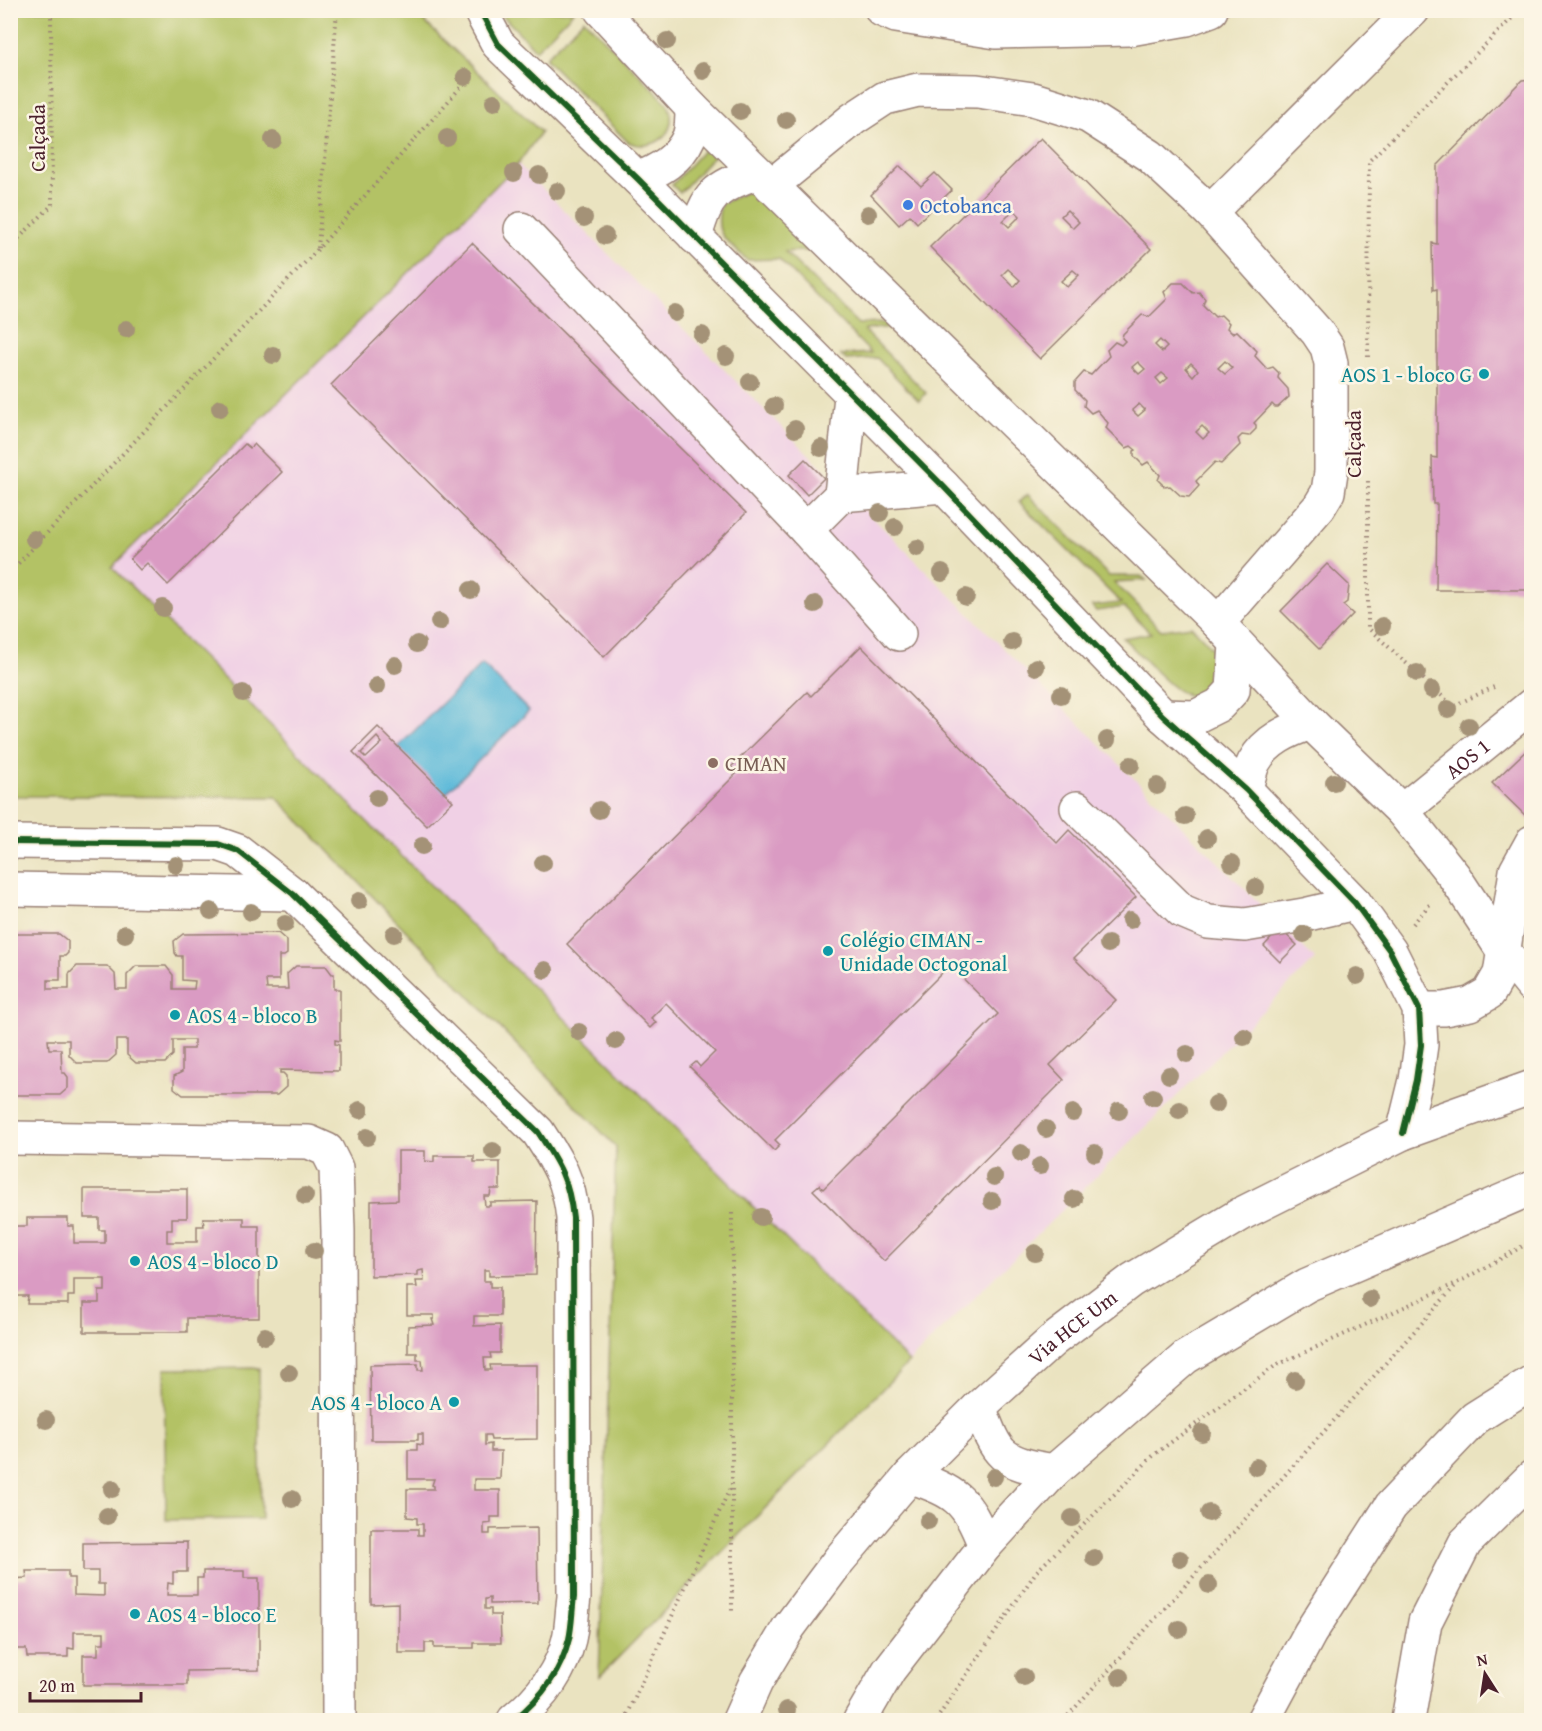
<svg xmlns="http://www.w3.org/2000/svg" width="1542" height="1731" viewBox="0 0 1542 1731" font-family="'Gentium Book Plus',serif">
	<rect width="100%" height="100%" fill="#fcf5e5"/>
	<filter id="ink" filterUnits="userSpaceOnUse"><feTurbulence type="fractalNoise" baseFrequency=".0167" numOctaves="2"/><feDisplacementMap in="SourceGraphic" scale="12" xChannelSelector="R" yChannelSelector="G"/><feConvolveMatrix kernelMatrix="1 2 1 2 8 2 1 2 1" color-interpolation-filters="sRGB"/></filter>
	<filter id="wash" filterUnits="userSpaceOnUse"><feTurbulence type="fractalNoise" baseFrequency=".008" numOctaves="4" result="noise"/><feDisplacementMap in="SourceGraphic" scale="24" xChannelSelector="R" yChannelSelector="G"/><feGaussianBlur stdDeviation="1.35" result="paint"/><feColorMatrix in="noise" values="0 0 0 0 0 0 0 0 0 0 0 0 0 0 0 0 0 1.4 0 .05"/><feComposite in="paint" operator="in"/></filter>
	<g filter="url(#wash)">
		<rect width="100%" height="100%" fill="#eae3c0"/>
		<polygon fill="#f0d0e5" points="518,164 1315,959 909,1362 112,567"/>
		<g fill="#b3c265" stroke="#7e7048" stroke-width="1.5">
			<polygon points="11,10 413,11 541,132 518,164 112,567 909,1362 599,1677 616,1147 276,797 11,796"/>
			<polygon points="498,11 574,11 536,50"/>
			<path d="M584 19 667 103C682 130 655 154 628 142L545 58Z"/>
			<polygon points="709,144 717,152 680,193 672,185"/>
			<path d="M748 191 761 196 814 250 785 252 858 324 888 323 892 327 864 330 926 393 919 401 877 358 846 360 841 355 871 353 779 259 747 260C725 238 713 237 721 204Z"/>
			<path d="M1027 494 1109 576H1141L1146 580 1114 582 1161 630 1191 626C1206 641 1239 670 1212 690 1204 696 1194 698 1185 694 1170 689 1137 651 1123 638L1151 633 1124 607 1096 611 1092 606 1121 603 1019 502Z"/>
			<polygon points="259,1368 261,1519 166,1520 164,1369"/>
		</g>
		<polygon fill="#5bb9d9" stroke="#526c82" stroke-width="1.5" points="482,664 529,711 444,795 397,748"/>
		<g id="blocks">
			<g fill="#da9bc3" fill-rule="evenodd">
				<polygon points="1532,79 1532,590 1436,590 1437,504 1433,504 1432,457 1437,458 1437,289 1433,290 1432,243 1437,244 1437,166 1522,80"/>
				<path d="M1041 138 1151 249 1040 359 930 247ZM1014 210 1020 216 1009 227 1003 221ZM1067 210 1079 222 1073 228 1061 216ZM1008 269 1020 280 1014 287 1002 275ZM1073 270 1079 275 1067 287 1061 281Z"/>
				<polygon points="900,166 921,186 935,173 952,190 917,223 910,215 899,225 871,195"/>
				<polygon points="472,243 746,513 604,657 331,385"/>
				<path d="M1173 283H1183L1193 293 1199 292 1205 299 1203 305 1215 317 1221 315 1229 323 1227 328 1232 333 1237 331 1257 351 1255 356 1267 369 1273 367 1279 373 1278 378 1288 389 1289 397 1278 407H1275L1272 404 1254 423 1256 425V429L1249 436 1242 435 1238 439 1240 445 1221 464 1215 462 1196 481 1199 486 1189 497 1181 496 1170 486 1165 487 1158 480 1160 475 1148 462 1143 465 1134 456V451L1136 450 1131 446 1126 448 1106 428 1108 423 1097 410 1091 413 1084 406 1085 400 1075 390V382L1084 372 1091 375 1109 356 1107 350 1115 342 1121 345 1125 341 1122 338 1123 334 1142 315 1149 317 1167 299 1164 292ZM1160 340 1167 347 1162 352 1155 345ZM1225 361 1232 368 1225 374 1218 368ZM1138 362 1145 369 1139 374 1132 367ZM1191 363 1198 370 1193 376 1186 368ZM1162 373 1168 378 1161 384 1156 378ZM1139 404 1145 410 1138 416 1132 410ZM1202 426 1209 433 1203 439 1196 432Z"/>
				<polygon points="245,444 250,448 254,444 282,472 168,585 147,563 140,570 130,559"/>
				<polygon points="805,459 824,478 807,495 789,475"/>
				<polygon points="1327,564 1349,585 1347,602 1343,605 1353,614 1319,649 1281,611"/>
				<polygon points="861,646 1057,843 1069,830 1136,897 1074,958 1116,1000 1050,1065 1064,1080 884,1261 813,1190 819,1185 823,1189 998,1014 950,965 775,1140 780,1145 774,1151 690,1067 696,1062 700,1067 715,1052 666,1003 651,1018 656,1022 650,1028 567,944 737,773 731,767 741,757 807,692 811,696"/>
				<path d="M378 727 453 801 427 826 353 752ZM377 737 382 743 366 758 361 753Z"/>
				<polygon points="1532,745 1532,822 1492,783"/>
				<polygon points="1280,929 1297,945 1280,962 1264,946"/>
				<polygon points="278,933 287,941 287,954 284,956 279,956 279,980 266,980 267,989 288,989 287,974 296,966 326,966 332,974 334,974 334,989 340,989 340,1041 335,1040 335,1044 339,1045 339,1071 280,1070 280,1073 283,1073 286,1076 286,1087 277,1095 183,1095 174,1088 174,1076 182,1072 182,1049 194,1049 194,1040 173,1040 173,1055 165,1063 136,1063 127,1055 127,1040 116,1040 116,1055 107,1063 77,1063 69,1055 69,1040 48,1040 49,1049 61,1049 62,1073 65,1073 68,1077 68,1088 60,1095 10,1095 10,934 59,934 68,941 68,953 65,956 60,956 60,980 48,980 48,989 69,989 69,974 77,966 107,966 115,974 116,989 127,989 127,975 136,966 166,966 173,975 173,989 194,989 195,981 182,980 182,956 177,956 175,953 174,941 183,934"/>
				<polygon points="398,1151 425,1151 425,1161 434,1162 434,1156 474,1156 474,1162 500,1162 500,1189 491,1189 490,1196 484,1196 485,1206 490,1206 490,1202 537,1201 536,1275 489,1276 489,1270 484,1270 484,1281 490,1281 490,1287 500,1287 500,1316 474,1316 474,1326 500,1325 500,1353 490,1353 491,1358 484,1358 485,1370 491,1370 490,1365 537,1365 537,1439 491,1440 490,1435 485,1435 485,1445 491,1444 491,1451 501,1451 500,1479 474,1479 474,1490 500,1490 500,1517 491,1517 491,1523 484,1524 484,1534 490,1534 490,1529 537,1528 538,1603 490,1604 490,1598 485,1599 485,1609 491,1609 491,1615 500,1615 501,1643 474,1643 474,1648 434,1648 434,1643 425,1643 425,1653 398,1653 398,1603 371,1604 371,1529 418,1529 418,1535 423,1535 423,1524 417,1524 417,1518 407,1517 407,1489 434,1489 434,1486 432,1485 434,1479 408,1479 408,1450 417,1450 417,1444 423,1445 423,1434 418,1434 418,1440 371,1440 370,1365 418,1364 418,1370 423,1370 422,1360 417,1360 417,1353 408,1353 408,1326 434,1325 432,1319 434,1319 434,1315 407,1315 407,1287 417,1287 416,1281 424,1281 423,1270 418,1271 418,1275 371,1276 371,1201 398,1200"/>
				<polygon points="84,1189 187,1189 187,1218 172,1218 172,1230 167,1230 167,1242 197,1242 197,1226 204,1226 203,1218 244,1218 244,1226 259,1226 259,1318 187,1318 187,1332 84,1332 84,1303 99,1303 99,1291 105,1291 105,1279 74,1279 74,1296 68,1296 68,1304 27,1304 28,1296 10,1296 10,1226 27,1226 27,1218 68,1218 68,1226 74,1226 74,1243 105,1243 105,1230 99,1230 99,1218 84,1218"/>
				<polygon points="187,1542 187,1572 173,1572 173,1584 168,1583 167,1595 197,1595 197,1578 203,1578 203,1571 244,1571 244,1578 259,1578 259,1670 187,1671 187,1685 83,1685 83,1655 98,1655 98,1643 104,1643 104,1632 74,1632 74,1649 68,1648 68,1657 27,1657 26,1649 10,1649 10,1579 27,1578 26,1571 68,1571 68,1578 74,1578 74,1595 104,1596 104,1584 98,1584 98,1571 83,1571 83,1543"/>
			</g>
		</g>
	</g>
	<g filter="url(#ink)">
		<use href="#blocks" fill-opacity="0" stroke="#9a8176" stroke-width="1.5"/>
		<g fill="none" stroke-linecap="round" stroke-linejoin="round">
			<defs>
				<g id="minor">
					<polyline points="482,10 482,14 498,44 638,179 943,486 1163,716 1246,790 1355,903 1390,951 1419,1009 1421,1045 1416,1080 1403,1133"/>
					<polyline points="601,10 692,108 1218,623 1311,723 1402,811 1454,876 1502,949 1532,986"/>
					<polyline points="882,10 896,16 996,32 1130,29 1187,19 1211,10"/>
					<path d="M638 179C659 170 679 160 689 137 692 129 692 117 692 108"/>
					<polyline points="771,186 853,119 885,98 918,90 977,91 1033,99 1088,116 1150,156 1210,212 1317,332 1327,347 1331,363 1331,472 1328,492 1319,507 1218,623"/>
					<polyline points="1210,212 1413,10"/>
					<polyline points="521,229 806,530 899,634"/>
					<path d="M695 237C708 192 714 189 757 172"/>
					<polyline points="841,495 851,396"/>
					<polyline points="806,530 841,495 943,486"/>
					<polyline points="1163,716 1195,717 1219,705 1233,690 1236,644"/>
					<path d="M1246 790C1248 781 1250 770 1254 762 1266 740 1289 730 1311 723"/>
					<polyline points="1077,808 1182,911 1208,922 1245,925 1304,915 1355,903"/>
					<path id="s1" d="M1402 811 1532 705"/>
					<path d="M10 842 218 844 238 851 293 894 538 1132C559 1164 569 1180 573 1218L574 1597C572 1611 572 1626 569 1639 561 1673 540 1699 514 1720"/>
					<polyline points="10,889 293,894"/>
					<polyline points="1419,1009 1444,1009 1470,1004 1489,993 1500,974 1516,871 1532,842"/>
					<polyline points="10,1138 309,1142 327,1150 336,1168 338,1231 339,1720"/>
				</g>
				<g id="major">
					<path d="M979 1407C998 1457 1000 1462 1054 1471"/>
					<path d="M910 1476C957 1493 966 1498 985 1546"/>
					<path id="s2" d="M739 1720 756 1682 789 1627 839 1560 910 1476 979 1407 1052 1341 1132 1280 1243 1213 1403 1133 1532 1087"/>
					<polyline points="860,1720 889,1670 985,1546 1054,1471 1186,1357 1307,1285 1532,1188"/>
					<polyline points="1263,1720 1310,1633 1391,1506 1475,1418 1532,1382"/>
					<polyline points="1408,1720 1425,1622 1465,1543 1532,1477"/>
				</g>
			</defs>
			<use href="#minor" stroke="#9a8176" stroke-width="36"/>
			<use href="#major" stroke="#9a8176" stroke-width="36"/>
			<g stroke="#9a8176" stroke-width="4" stroke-dasharray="1.5 4.5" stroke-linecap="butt">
				<polyline points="10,247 52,205 51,10"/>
				<polyline points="318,248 337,10"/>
				<polyline points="1368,357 1369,161 1520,10"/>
				<polyline points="1368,481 1368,628 1453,706 1496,686"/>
				<polyline points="10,572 318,249 475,71"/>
				<polyline points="1413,924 1430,904"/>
				<polyline points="732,1213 732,1612"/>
				<polyline points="625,1720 731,1486"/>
				<polyline points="936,1720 1036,1572 1155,1454 1275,1366 1459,1282 1532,1241"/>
				<polyline points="1064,1720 1457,1284"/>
			</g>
			<use href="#minor" stroke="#fff" stroke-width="33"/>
			<use href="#major" stroke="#fff" stroke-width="33"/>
			<defs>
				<g id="cycleway">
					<polyline points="482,10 482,14 498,44 638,179 943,486 1163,716 1246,790 1355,903 1390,951 1419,1009 1421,1045 1416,1080 1403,1133"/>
					<path d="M10 842 218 844 238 851 293 894 538 1132C559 1164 569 1180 573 1218L574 1597C572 1611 572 1626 569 1639 561 1673 540 1699 514 1720"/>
				</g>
			</defs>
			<use href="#cycleway" stroke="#fcf5e5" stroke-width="10"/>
			<use href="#cycleway" stroke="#1b5e20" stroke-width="6"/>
		</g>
		<g fill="#a49277">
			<circle cx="667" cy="41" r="9"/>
			<circle cx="703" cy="71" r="9"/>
			<circle cx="465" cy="77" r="9"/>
			<circle cx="494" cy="102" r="9"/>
			<circle cx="740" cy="111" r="9"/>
			<circle cx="786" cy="120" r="9"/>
			<circle cx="447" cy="138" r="9"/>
			<circle cx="273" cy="140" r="9"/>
			<circle cx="514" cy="173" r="9"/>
			<circle cx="539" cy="175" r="9"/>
			<circle cx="557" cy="191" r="9"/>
			<circle cx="868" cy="214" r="9"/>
			<circle cx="584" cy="218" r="9"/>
			<circle cx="605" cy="236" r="9"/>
			<circle cx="675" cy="313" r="9"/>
			<circle cx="126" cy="329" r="9"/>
			<circle cx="702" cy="335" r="9"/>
			<circle cx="273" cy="355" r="9"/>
			<circle cx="726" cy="356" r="9"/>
			<circle cx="750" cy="382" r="9"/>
			<circle cx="774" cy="406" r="9"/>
			<circle cx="220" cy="408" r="9"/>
			<circle cx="795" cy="429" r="9"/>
			<circle cx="821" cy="448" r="9"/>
			<circle cx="880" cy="513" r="9"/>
			<circle cx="895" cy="527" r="9"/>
			<circle cx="34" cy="539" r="9"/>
			<circle cx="917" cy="548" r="9"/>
			<circle cx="942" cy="573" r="9"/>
			<circle cx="471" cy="590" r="9"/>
			<circle cx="966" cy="597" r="9"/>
			<circle cx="815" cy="604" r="9"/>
			<circle cx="163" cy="608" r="9"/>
			<circle cx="439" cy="622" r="9"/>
			<circle cx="1382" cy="626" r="9"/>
			<circle cx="1012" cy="642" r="9"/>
			<circle cx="417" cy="644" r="9"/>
			<circle cx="395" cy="665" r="9"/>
			<circle cx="1036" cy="667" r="9"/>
			<circle cx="1417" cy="673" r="9"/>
			<circle cx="377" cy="686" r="9"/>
			<circle cx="1432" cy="690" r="9"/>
			<circle cx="243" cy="693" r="9"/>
			<circle cx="1061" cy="695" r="9"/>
			<circle cx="1448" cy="709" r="9"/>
			<circle cx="1469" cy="726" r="9"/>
			<circle cx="1107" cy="740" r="9"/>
			<circle cx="1131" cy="765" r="9"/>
			<circle cx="1334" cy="782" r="9"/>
			<circle cx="1157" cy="786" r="9"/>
			<circle cx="377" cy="798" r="9"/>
			<circle cx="599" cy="810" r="9"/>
			<circle cx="1185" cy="816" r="9"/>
			<circle cx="1207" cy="838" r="9"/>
			<circle cx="422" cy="846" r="9"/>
			<circle cx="543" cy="863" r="9"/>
			<circle cx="1232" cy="863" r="9"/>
			<circle cx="176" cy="865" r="9"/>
			<circle cx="1256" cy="887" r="9"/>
			<circle cx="359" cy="901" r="9"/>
			<circle cx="211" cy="911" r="9"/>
			<circle cx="251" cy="912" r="9"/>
			<circle cx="1130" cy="920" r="9"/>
			<circle cx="285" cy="924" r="9"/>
			<circle cx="125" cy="934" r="9"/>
			<circle cx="394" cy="934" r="9"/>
			<circle cx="1304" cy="934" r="9"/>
			<circle cx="1108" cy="944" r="9"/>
			<circle cx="545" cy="970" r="9"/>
			<circle cx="1357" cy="976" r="9"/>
			<circle cx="579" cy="1032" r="9"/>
			<circle cx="1244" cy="1037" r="9"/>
			<circle cx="616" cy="1041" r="9"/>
			<circle cx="1187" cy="1054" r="9"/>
			<circle cx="1169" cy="1075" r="9"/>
			<circle cx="1153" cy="1097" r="9"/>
			<circle cx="1216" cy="1104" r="9"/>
			<circle cx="360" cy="1110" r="9"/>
			<circle cx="1179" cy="1110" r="9"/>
			<circle cx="1119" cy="1111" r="9"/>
			<circle cx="1073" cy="1113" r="9"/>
			<circle cx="1046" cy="1129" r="9"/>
			<circle cx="367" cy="1137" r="9"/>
			<circle cx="493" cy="1151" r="9"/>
			<circle cx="1021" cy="1153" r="9"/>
			<circle cx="1095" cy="1153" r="9"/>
			<circle cx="1040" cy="1166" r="9"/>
			<circle cx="994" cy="1177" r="9"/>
			<circle cx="305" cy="1196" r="9"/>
			<circle cx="1074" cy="1199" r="9"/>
			<circle cx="992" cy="1201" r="9"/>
			<circle cx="761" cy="1217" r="9"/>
			<circle cx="314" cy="1251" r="9"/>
			<circle cx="1035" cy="1253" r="9"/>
			<circle cx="1370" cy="1299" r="9"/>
			<circle cx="265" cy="1336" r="9"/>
			<circle cx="289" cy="1373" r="9"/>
			<circle cx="1295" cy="1380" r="9"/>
			<circle cx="46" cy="1420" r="9"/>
			<circle cx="1202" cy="1433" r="9"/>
			<circle cx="1256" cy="1467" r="9"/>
			<circle cx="994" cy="1477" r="9"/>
			<circle cx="112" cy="1489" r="9"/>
			<circle cx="292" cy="1499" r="9"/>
			<circle cx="1209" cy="1513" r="9"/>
			<circle cx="107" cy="1516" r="9"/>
			<circle cx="1072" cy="1518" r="9"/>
			<circle cx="928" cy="1521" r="9"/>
			<circle cx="1094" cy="1558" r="9"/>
			<circle cx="1180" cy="1559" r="9"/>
			<circle cx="1209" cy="1585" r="9"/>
			<circle cx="1179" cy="1629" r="9"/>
			<circle cx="1024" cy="1677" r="9"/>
			<circle cx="1120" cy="1677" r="9"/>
			<circle cx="787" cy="1710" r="9"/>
		</g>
	</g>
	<circle fill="#3f7fe0" stroke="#fcf5e5" stroke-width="2" cx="908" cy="205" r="6"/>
	<g fill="#0f9aa8" stroke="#fcf5e5" stroke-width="2">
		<circle cx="1484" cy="374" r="6"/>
		<circle cx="828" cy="951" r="6"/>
		<circle cx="175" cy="1015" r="6"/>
		<circle cx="135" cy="1261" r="6"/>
		<circle cx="454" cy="1402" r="6"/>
		<circle cx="135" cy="1614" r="6"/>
	</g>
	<circle fill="#8d6e63" stroke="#fcf5e5" stroke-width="2" cx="713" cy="763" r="6"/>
	<g text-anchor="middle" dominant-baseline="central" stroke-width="5" stroke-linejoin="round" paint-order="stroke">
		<g font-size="21" fill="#4a1f2b" stroke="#fcf5e5">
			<text transform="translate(37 138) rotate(-90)">Calçada</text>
			<text transform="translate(1353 444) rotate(-90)">Calçada</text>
			<text stroke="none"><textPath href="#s1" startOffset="84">AOS 1</textPath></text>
			<text stroke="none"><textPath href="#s2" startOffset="520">Via HCE Um</textPath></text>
		</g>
		<g font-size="21" fill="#366cbe" stroke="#fcf5e5" text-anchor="start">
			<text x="920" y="205">Octobanca</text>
		</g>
		<g font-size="21" fill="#0d838f" stroke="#fcf5e5" text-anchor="start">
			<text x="1472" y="374" text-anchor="end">AOS 1 - bloco G</text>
			<text x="840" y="939">Colégio CIMAN -<tspan x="840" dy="24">Unidade Octogonal</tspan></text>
			<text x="187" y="1015">AOS 4 - bloco B</text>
			<text x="147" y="1261">AOS 4 - bloco D</text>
			<text x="442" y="1402" text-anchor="end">AOS 4 - bloco A</text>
			<text x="147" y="1614">AOS 4 - bloco E</text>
		</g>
		<g font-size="21" fill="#785e54" stroke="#fcf5e5" text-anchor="start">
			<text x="725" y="763">CIMAN</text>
		</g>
	</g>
	<rect width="1542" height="1731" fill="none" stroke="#fcf5e5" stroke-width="36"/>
	<g transform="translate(1485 1674) rotate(348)" stroke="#fcf5e5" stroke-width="4.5" paint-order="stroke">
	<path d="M0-4.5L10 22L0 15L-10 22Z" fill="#4a1f2b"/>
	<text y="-9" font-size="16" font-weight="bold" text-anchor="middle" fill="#4a1f2b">N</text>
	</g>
	<path d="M30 1692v9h111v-9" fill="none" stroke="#4a1f2b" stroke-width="3"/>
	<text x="39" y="1692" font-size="18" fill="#4a1f2b" stroke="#fcf5e5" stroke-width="4.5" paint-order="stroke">20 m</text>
</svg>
